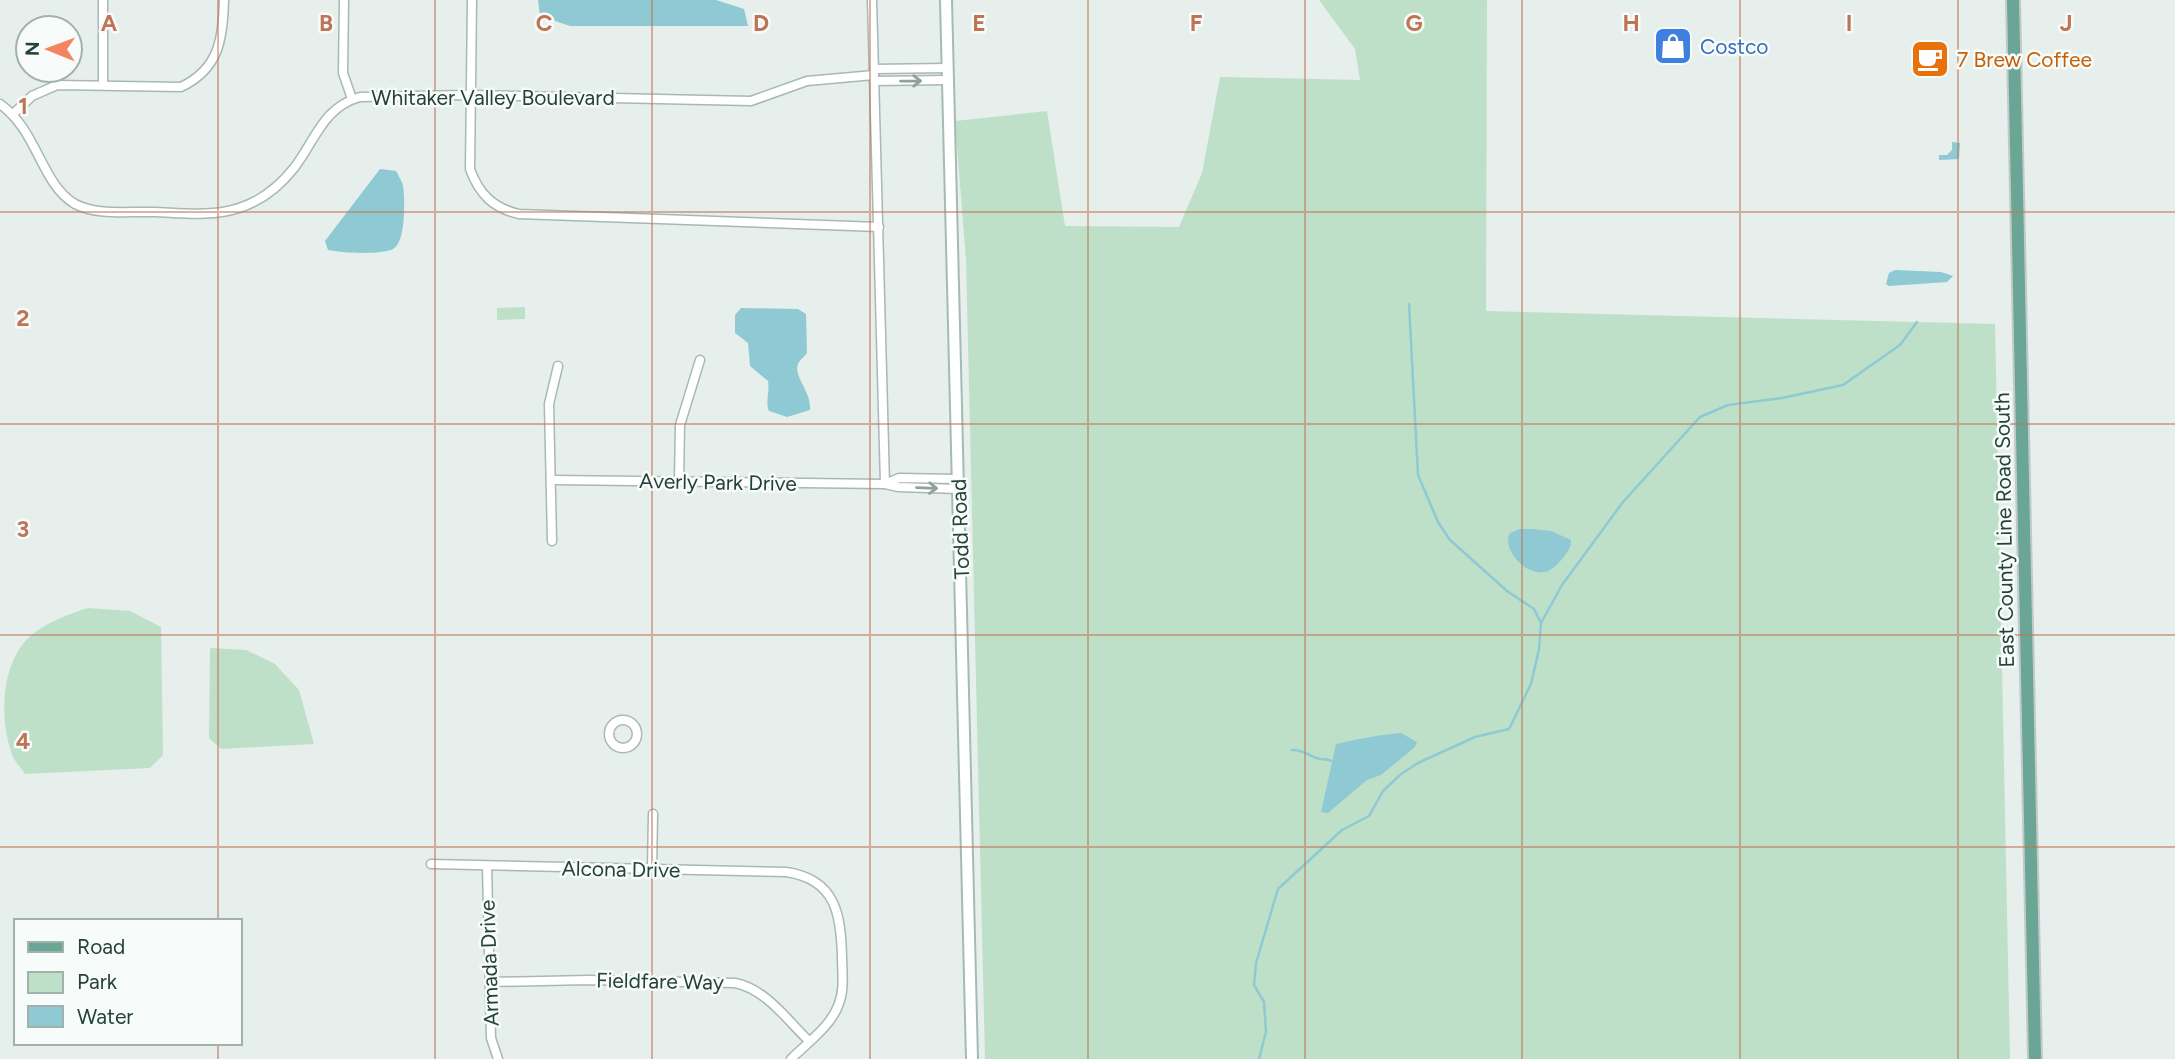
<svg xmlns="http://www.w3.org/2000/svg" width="2175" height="1059" viewBox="0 0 2175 1059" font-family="Figtree,sans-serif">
	<rect width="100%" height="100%" fill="#e6efeb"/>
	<g fill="#bfe0c8">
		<polygon points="1319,0 1487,0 1486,311 1995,324 2010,1059 985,1059 966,260 955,121 1047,111 1065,226 1179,227 1202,173 1220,77 1360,80 1355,49"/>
		<polygon points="525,307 525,319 497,320 497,308"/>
		<path d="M88 608 130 611 161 627 163 755 150 768 25 774C22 769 16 763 13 757 0 724 0 673 23 644 38 625 66 615 88 608Z"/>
		<polygon points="210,648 246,650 275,664 299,690 314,744 221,749 209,738"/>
	</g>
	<g fill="#8ec9d4">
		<polygon points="538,0 716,0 744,9 748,26 570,26 540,16"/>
		<polygon points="1952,142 1960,143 1959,159 1939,160 1939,155 1947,155 1952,150"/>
		<path d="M380 169 396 171C398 175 402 181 403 186 405 199 406 243 393 249 381 255 341 253 328 250L325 241Z"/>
		<polygon points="1895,270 1941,272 1953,276 1947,282 1889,286 1886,284 1889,273"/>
		<path d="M741 308 798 309 806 314 807 353C805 356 801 359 799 362 791 375 812 391 810 410L787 417 769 411C765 403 770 391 768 381L750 366 748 343 735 333V315Z"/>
		<path d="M1533 529 1551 531 1571 540C1571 548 1567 553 1562 559 1557 565 1551 571 1544 572 1526 576 1501 549 1510 533L1520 529Z"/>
		<path d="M1401 733 1417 742 1415 747 1381 775 1367 780 1328 813 1321 812 1336 744C1358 739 1378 735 1401 733Z"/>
	</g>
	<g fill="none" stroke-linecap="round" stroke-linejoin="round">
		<g stroke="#8ec9d4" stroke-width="2.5">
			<polyline points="1541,623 1562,585 1623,502 1700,417 1728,405 1782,398 1843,385 1900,345 1917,322"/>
			<path d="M1292 750C1307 750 1309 757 1320 759 1324 759 1328 759 1331 761"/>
			<polyline points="1259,1059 1266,1032 1264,1002 1254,985 1256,963 1278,889 1342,830 1369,816 1383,791 1401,774 1418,763 1475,737 1509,729 1531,684 1539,649 1541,623 1534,609 1507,591 1450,540 1438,522 1418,475 1409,304"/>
		</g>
		<defs>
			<g id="street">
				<polyline points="344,0 343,73 352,99"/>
				<path d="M472 0 470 169C479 194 493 208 519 214L879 227"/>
				<polyline points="874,69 948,68"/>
				<polyline points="874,81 948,80"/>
				<polyline points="103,85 103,0"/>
				<path d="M0 104C38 131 41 184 75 204 98 216 129 211 154 212 182 213 212 217 239 208 261 201 279 187 294 168 315 141 323 107 360 97L470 95 751 101 807 81 874 75"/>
				<path d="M13 114 32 96 57 85 181 87C219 69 223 39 224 0"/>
				<polyline points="958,479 899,478 885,484 898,487 959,489"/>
				<polyline points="551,480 885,484 872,0"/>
				<polyline points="679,481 680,425 700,360"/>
				<polyline points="552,541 549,404 558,366"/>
				<circle cx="623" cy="734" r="14"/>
				<path d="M431 864 786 872C836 879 841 915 842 957 842 973 845 990 838 1006 830 1027 807 1043 791 1059"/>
				<polyline points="487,866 491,1038 498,1059"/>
				<polyline points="652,869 653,814"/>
				<path d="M490 982 588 980 735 983C766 989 787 1020 809 1041"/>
			</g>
			<polyline id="secondary" points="946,0 972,1059"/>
			<polyline id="primary" points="2013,0 2035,1059"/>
		</defs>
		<use href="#street" stroke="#a8b8b2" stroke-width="11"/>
		<use href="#secondary" stroke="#a4bbb3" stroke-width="14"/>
		<use href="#primary" stroke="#c2cac8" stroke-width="16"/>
		<use href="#street" stroke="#fff" stroke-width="8"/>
		<use href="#secondary" stroke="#fff" stroke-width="10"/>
		<use href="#primary" stroke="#6aa596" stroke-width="12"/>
	</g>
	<defs><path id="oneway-shaft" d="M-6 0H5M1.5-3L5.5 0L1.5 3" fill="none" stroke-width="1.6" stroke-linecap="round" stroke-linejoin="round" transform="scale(1.75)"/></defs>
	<g stroke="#92a09c">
		<use href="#oneway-shaft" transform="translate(911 81) rotate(-1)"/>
		<use href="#oneway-shaft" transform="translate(927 488) rotate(2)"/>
	</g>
	<path fill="none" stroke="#c07456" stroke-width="2" stroke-opacity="0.55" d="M218 0V921M435 0V1059M652 0V1059M870 0V1059M1088 0V1059M1305 0V1059M1522 0V1059M1740 0V1059M1958 0V1059M0 212H2175M0 424H2175M0 635H2175M0 847H2175M218 1043V1059"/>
	<defs>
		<symbol id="shop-square" viewBox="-11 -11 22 22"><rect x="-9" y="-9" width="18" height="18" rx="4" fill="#3f7fe0" stroke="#f7fbf9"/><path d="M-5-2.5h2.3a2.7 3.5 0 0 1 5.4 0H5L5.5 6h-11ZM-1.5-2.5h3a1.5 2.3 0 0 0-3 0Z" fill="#fff"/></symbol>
		<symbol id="cafe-square" viewBox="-11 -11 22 22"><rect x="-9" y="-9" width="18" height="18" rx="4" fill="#e8710a" stroke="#f7fbf9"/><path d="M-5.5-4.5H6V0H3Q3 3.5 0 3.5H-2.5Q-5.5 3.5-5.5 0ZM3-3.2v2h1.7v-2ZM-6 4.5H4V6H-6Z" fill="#fff"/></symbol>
	</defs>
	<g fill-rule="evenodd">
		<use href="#shop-square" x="1651" y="24" width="44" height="44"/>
		<use href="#cafe-square" x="1908" y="37" width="44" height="44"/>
	</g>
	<g text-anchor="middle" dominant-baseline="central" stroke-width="5" stroke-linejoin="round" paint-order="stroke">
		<g font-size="21" fill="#366cbe" stroke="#f7fbf9" text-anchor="start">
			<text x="1700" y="46">Costco</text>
		</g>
		<g font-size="21" fill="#c56008" stroke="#f7fbf9" text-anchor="start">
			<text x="1957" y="59">7 Brew Coffee</text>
		</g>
		<g font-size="21" fill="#24423a" stroke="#f7fbf9">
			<text x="493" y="97">Whitaker Valley Boulevard</text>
			<text transform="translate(718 482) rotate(1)">Averly Park Drive</text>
			<text transform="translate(960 529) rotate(-92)">Todd Road</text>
			<text transform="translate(2004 530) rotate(-91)">East County Line Road South</text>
			<text transform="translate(621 869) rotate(1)">Alcona Drive</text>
			<text transform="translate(489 963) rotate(-92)">Armada Drive</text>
			<text transform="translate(660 981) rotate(1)">Fieldfare Way</text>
		</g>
	</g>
	<g font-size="23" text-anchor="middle" font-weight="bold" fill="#c07456" stroke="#f7fbf9" stroke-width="5" stroke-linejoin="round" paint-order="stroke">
		<text x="109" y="31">A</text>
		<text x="326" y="31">B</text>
		<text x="544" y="31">C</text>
		<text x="761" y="31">D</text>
		<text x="979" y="31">E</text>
		<text x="1196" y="31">F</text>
		<text x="1414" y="31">G</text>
		<text x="1631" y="31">H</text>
		<text x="1849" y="31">I</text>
		<text x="2066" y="31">J</text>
		<text x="23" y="114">1</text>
		<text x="23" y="326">2</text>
		<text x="23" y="537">3</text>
		<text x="23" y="749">4</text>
	</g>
	<rect x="14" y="919" width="228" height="126" fill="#f7fbf9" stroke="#a3b1ad" stroke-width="2"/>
	<rect x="28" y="942" width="35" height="10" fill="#6aa596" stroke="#a3b1ad" stroke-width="2"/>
	<text x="77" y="954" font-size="21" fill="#24423a">Road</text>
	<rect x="28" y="972" width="35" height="21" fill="#bfe0c8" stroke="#a3b1ad" stroke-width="2"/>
	<text x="77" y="989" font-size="21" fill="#24423a">Park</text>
	<rect x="28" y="1006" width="35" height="21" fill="#8ec9d4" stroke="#a3b1ad" stroke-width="2"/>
	<text x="77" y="1024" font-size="21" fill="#24423a">Water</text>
	<g transform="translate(49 49) rotate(271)"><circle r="33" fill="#f7fbf9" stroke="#a3b1ad" stroke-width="2"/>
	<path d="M0-5L12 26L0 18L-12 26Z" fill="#f4845f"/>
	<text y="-10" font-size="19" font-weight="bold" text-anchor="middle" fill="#24423a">N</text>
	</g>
</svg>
